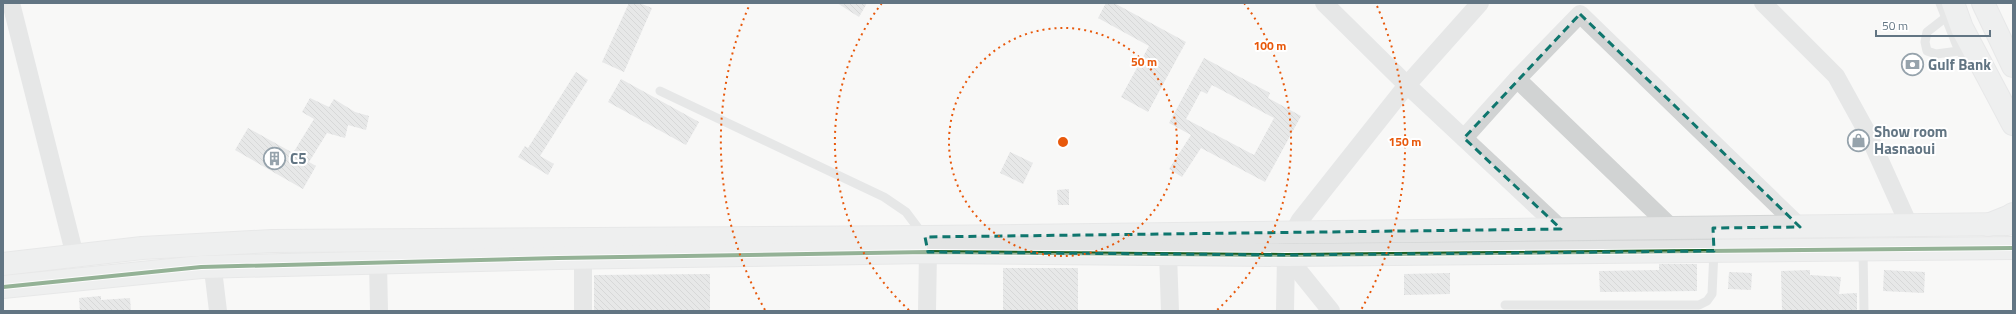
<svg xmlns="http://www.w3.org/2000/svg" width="2016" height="314" viewBox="0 0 2016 314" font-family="'Titillium Web',sans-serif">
	<defs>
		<pattern id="building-back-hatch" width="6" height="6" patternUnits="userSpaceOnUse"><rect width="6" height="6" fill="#d3d4d4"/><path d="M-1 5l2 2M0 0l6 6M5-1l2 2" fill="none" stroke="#afb1b1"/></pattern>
	</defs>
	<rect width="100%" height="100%" fill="#f8f8f7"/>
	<g fill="url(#building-back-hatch)" fill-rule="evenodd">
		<polygon points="629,3 639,3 652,8 624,72 602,62"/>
		<polygon points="837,3 867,3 859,17"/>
		<polygon points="1106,3 1114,3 1186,42 1148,112 1121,97 1149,46 1098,18"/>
		<path d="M1204 58 1270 93 1268 98 1301 116 1265 182 1201 148 1182 177 1169 169 1191 135 1169 123ZM1212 85 1274 118 1254 155 1186 119 1201 91 1207 94Z"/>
		<polygon points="576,72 588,80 540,156 554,164 548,175 518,157 525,146 528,148"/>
		<polygon points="621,79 699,122 686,145 608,102"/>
		<polygon points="310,98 329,107 334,99 355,112 369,116 366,130 348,125 345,138 327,133 309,162 316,166 303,189 235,150 248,128 293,153 314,119 302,112"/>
		<polygon points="1010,152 1033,163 1023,184 1000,173"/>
		<polygon points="1069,189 1069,205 1058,205 1057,190"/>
		<polygon points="1659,264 1697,264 1697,291 1600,292 1599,271 1659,270"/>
		<rect x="1003" y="268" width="75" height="43"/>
		<polygon points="1810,270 1810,275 1841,277 1839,294 1857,293 1857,311 1782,311 1781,271"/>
		<polygon points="1884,270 1925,272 1924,293 1883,291"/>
		<polygon points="1729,272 1752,273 1751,290 1728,289"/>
		<polygon points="1450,273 1450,294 1404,295 1404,274"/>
		<polygon points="710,274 710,311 594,311 594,275"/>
		<polygon points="101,296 101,300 130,298 131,311 80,311 79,298"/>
	</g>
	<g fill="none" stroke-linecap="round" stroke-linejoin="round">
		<defs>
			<g id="secondary">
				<polyline points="3,264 142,248 272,241 925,237 2008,224"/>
				<polyline points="3,287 201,267 558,258 928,252 1286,255 2013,248"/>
			</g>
			<g id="primary">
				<polyline points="1953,3 1962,28 2013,124"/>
				<polyline points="1983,3 2013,66"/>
				<polyline points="1988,225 2008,217 2013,214"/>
			</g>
		</defs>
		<use href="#secondary" stroke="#d4d6d6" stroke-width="24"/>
		<use href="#primary" stroke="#d3d5d6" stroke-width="24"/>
		<g stroke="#d1d3d3" stroke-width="9">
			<polyline points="1940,3 1959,51 1973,66"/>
			<polyline points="1945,18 1927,32 1925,42 1927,51 1936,54 1959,51"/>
			<polyline points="660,91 884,197 906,212 924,236"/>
			<polyline points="1863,249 1864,311"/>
			<polyline points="1505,305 1699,305 1707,301 1712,294 1714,251"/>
		</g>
		<g stroke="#d1d3d3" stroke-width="18">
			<polyline points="11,3 75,256"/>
			<polyline points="1324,3 1407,85 1561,229"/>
			<polyline points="1763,3 1836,76 1868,134 1909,225"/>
			<polyline points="1464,138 1517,79"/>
			<polyline points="1672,228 1517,79 1580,14 1800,227"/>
			<polyline points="925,240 928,252 927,311"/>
			<polyline points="211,253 218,311"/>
			<polyline points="1168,254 1170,311"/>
			<polyline points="1286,255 1331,311"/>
			<polyline points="583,257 583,311"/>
			<polyline points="378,262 379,311"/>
			<polyline points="1285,311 1286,255 1288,243 1300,220 1407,85 1480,3"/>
		</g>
		<use href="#secondary" stroke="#e3e4e4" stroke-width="22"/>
		<use href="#primary" stroke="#e3e4e4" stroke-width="22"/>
		<defs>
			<polyline id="cycleway" points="3,287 201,267 558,258 928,252 1286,255 2013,248"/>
		</defs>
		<use href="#cycleway" stroke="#fff" stroke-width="6"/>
		<use href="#cycleway" stroke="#1b5e20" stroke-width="4"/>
	</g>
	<path d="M0 0H2016V314H0ZM1580 14 1800 227 1713 228 1714 251 1286 255 928 252 925 237 1561 229 1464 138Z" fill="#f8f8f7" fill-opacity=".55" fill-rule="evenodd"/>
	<path fill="none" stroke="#0f766e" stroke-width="3" stroke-dasharray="8 5" stroke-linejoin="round" d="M1580 14 1800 227 1713 228 1714 251 1286 255 928 252 925 237 1561 229 1464 138Z"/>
	<g fill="none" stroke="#e8590c" stroke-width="2" stroke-dasharray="2 4">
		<circle cx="1063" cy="142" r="114"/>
		<path d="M909 310A228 228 0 0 1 882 3M1244 3A228 228 0 0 1 1217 310"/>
		<path d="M765 310A342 342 0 0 1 749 6M1377 6A342 342 0 0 1 1361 310"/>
	</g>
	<defs>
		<symbol id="bank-ring" viewBox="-11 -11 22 22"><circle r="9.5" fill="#fff" stroke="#96a3ac" stroke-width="1.5"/><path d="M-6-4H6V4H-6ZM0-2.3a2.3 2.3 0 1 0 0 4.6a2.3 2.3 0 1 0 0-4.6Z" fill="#96a3ac"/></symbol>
		<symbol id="shop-ring" viewBox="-11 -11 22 22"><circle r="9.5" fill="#fff" stroke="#96a3ac" stroke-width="1.5"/><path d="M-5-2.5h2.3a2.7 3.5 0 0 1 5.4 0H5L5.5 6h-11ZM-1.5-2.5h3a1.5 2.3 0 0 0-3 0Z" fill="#96a3ac"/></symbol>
		<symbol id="building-ring" viewBox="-11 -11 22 22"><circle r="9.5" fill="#fff" stroke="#96a3ac" stroke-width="1.5"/><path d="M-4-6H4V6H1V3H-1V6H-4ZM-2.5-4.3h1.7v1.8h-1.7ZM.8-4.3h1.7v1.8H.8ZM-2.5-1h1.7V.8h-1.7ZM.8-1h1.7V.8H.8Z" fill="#96a3ac"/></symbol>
	</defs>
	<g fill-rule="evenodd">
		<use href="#bank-ring" x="1900" y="52" width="25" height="25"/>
		<use href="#shop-ring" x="1846" y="128" width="25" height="25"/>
		<use href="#building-ring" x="262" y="146" width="25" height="25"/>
	</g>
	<g text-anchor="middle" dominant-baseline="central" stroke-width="4" stroke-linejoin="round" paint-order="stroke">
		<g font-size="15" font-weight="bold" fill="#627583" stroke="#fff" text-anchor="start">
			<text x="1928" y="64">Gulf Bank</text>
			<text x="1874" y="131">Show room<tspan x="1874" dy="17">Hasnaoui</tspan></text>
			<text x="290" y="158">C5</text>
		</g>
	</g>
	<circle cx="1063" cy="142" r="6" fill="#e8590c" stroke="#fff" stroke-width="2"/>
	<g font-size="12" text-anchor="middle" font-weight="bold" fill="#e8590c" stroke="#fff" stroke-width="4" stroke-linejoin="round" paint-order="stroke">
		<text x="1270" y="50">100 m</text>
		<text x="1144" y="66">50 m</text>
		<text x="1405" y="146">150 m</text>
	</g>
	<rect width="2016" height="314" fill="none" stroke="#627583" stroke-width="8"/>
	<path d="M1876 30v6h114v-6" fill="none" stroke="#627583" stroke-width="2"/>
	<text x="1882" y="30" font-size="12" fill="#627583" stroke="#ffffff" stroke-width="3" paint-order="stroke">50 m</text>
</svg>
